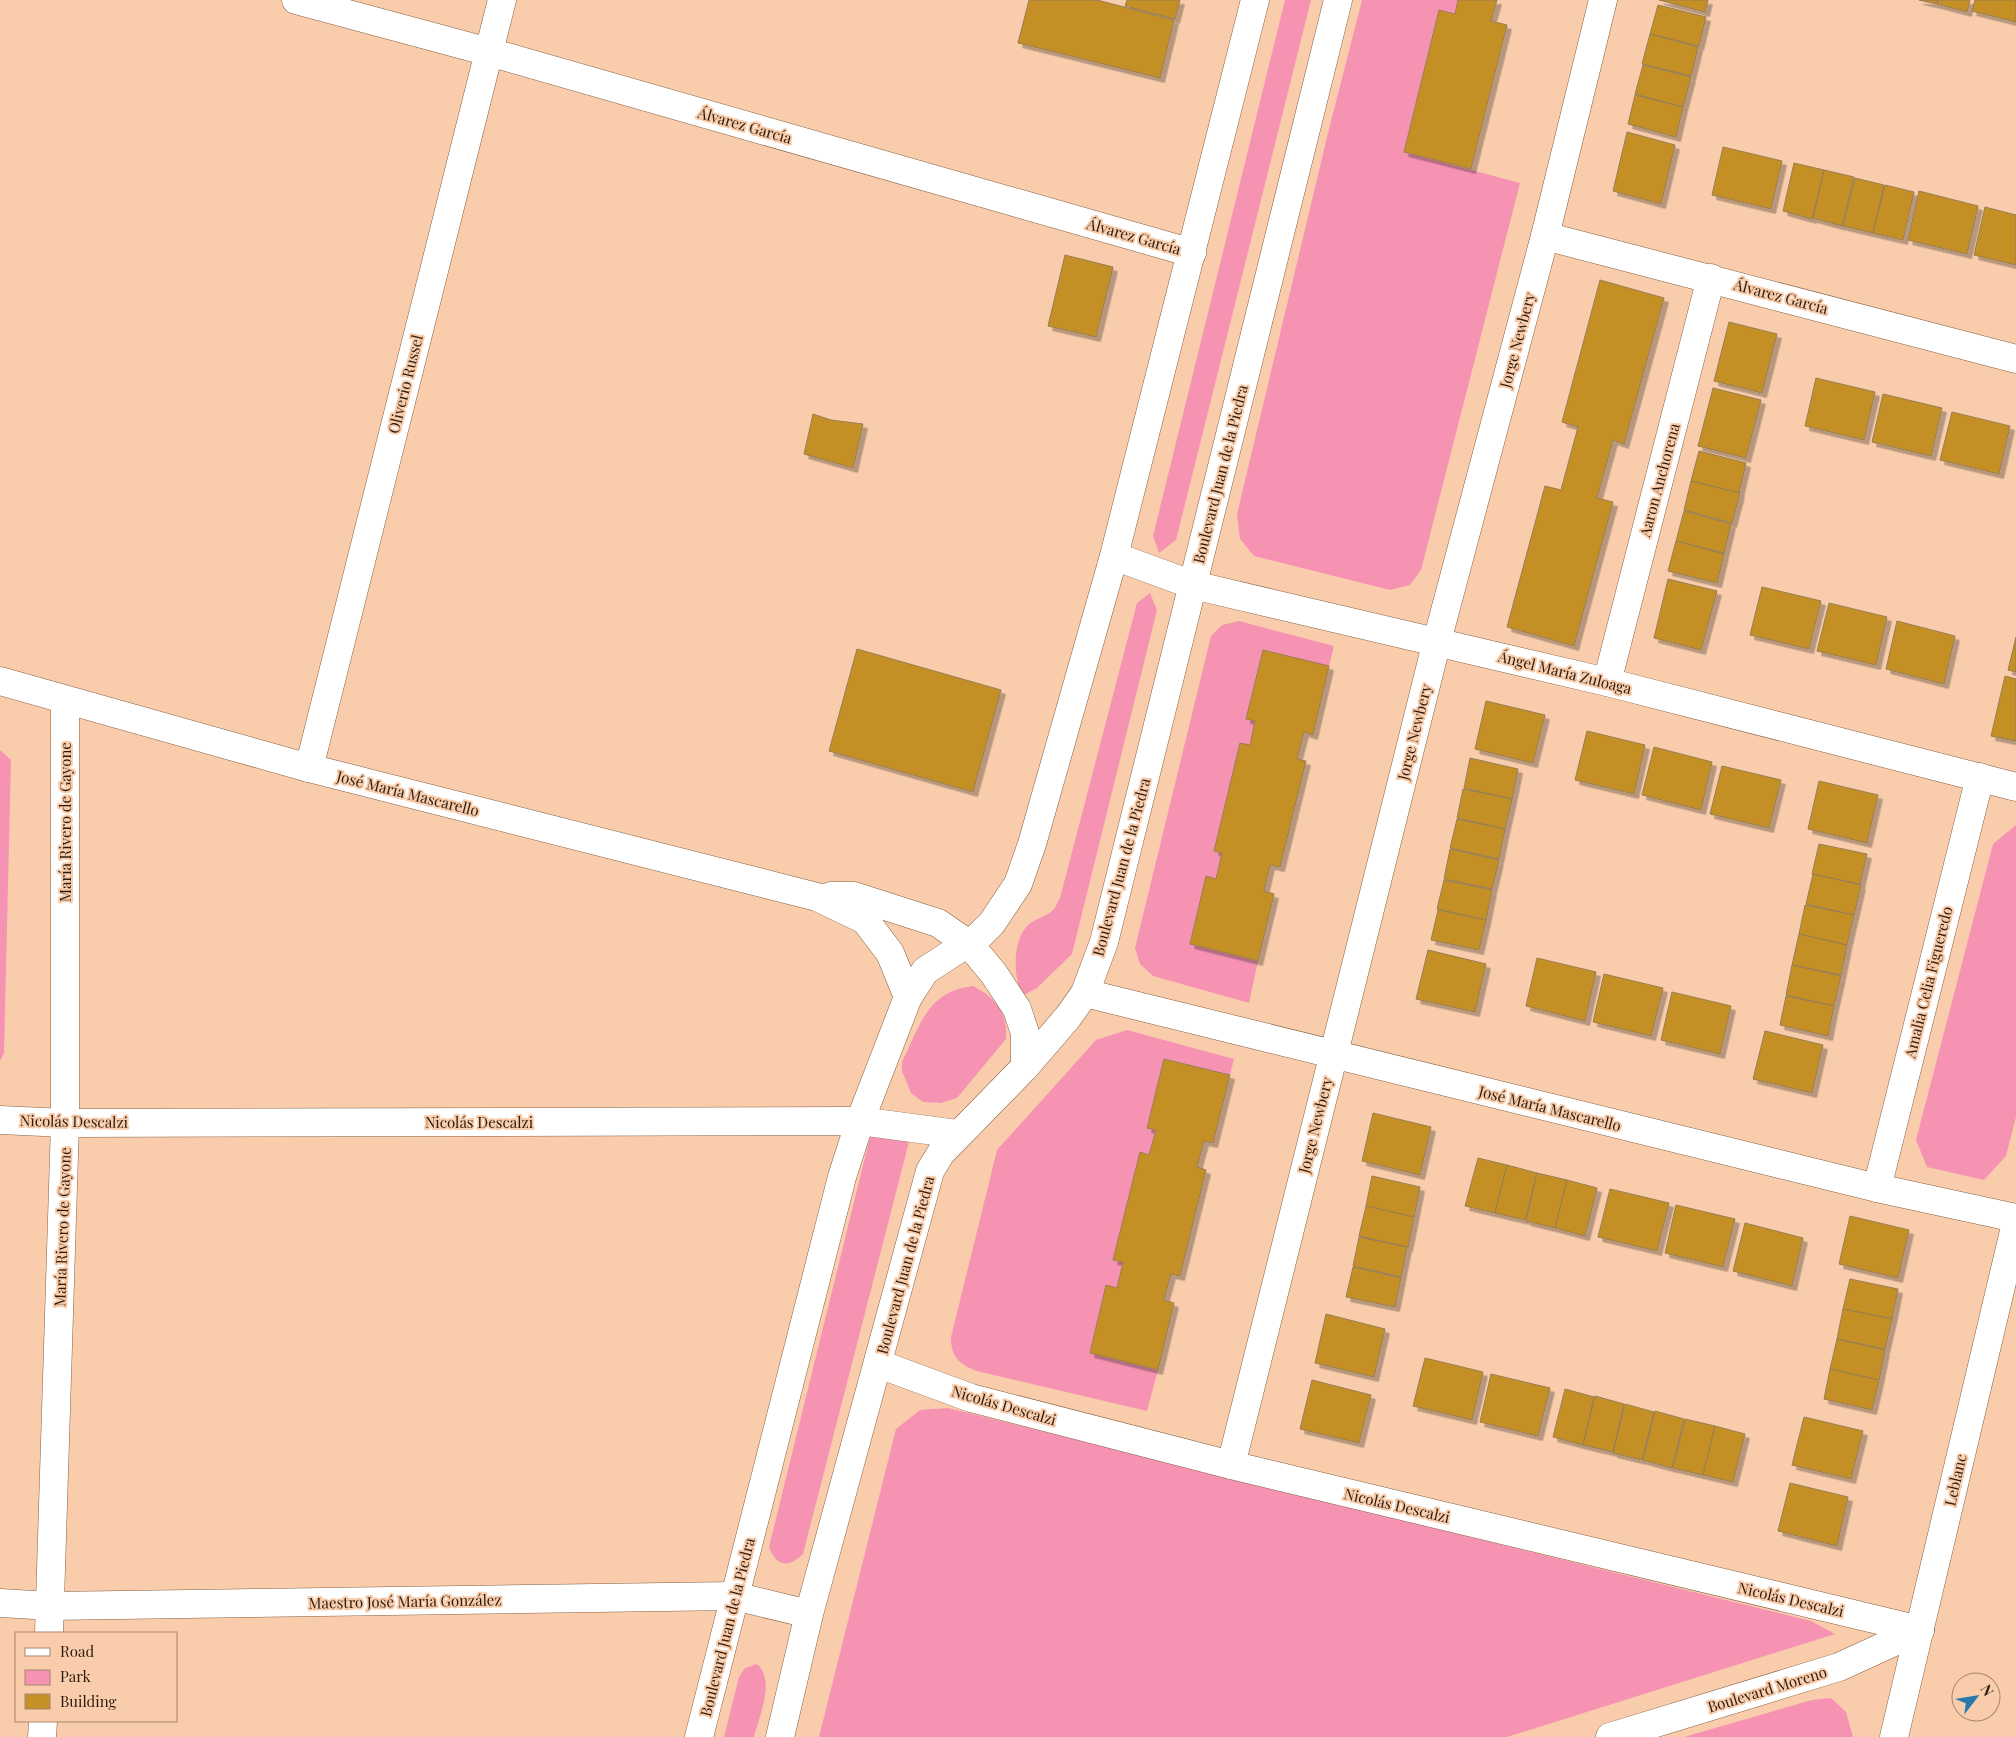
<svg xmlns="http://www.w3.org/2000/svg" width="2016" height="1737" viewBox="0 0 2016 1737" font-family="'Playfair Display',serif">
	<defs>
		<filter id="shadow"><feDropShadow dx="4.5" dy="4.5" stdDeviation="0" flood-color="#0004"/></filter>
	</defs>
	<rect width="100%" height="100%" fill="#f9cdac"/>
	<g fill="#f693b3">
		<polygon points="1285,0 1311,0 1176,540 1159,553 1153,536"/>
		<polygon points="1362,0 1458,0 1455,14 1439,10 1404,152 1520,183 1421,570 1410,585 1390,590 1254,556 1240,539 1237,514 1328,133"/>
		<path d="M1150 593 1157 610 1072 954 1037 988 1022 996C1014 976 1011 943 1028 925 1036 918 1045 917 1052 911 1055 909 1058 902 1060 898L1137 603Z"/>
		<polygon points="1239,621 1334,646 1329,666 1263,650 1246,719 1255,721 1250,745 1240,744 1214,851 1222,853 1216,879 1206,877 1190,943 1258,961 1249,1003 1153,976 1140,964 1135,948 1211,636 1222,625"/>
		<polygon points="0,750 11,760 4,1053 0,1061"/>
		<polygon points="2016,825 2016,1117 2006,1156 1984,1180 1927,1167 1916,1140 1993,844"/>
		<path d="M973 986C996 998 1008 1013 1006 1039L957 1098 941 1103 923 1102 911 1093 902 1071V1062C920 1026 927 991 973 986Z"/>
		<path d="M1127 1030 1234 1059 1230 1075 1164 1059 1147 1128 1156 1130 1149 1155 1140 1152 1114 1260 1123 1262 1117 1288 1106 1285 1090 1353 1158 1370 1147 1411 977 1371C958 1364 951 1356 951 1337L997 1150 1096 1040Z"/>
		<path d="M880 1127 910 1138 803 1554C788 1569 776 1566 769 1547L870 1137Z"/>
		<polygon points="948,1408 1811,1621 1835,1634 1507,1737 819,1737 896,1429 920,1410"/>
		<path d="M757 1664C776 1680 759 1716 754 1737H724L739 1677 745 1668Z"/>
		<polygon points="1831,1698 1846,1712 1853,1737 1684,1737 1812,1700"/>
	</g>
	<g fill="#c49028" stroke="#977d53" filter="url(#shadow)">
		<polygon points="1029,0 1097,0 1174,20 1160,78 1018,43"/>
		<polygon points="1127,0 1180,0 1175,19 1125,6"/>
		<polygon points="1458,0 1497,0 1491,21 1507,25 1471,169 1404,152 1439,10 1455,14"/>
		<polygon points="1659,0 1708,0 1705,12"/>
		<polygon points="1919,0 1938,0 1937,4"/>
		<polygon points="1938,0 1970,0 1967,12 1937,4"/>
		<polygon points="1975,0 2016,0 2016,22 1972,11"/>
		<polygon points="1658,5 1706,17 1699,46 1650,34"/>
		<polygon points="1650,34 1698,47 1691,76 1642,64"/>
		<polygon points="1643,65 1691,77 1683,107 1635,94"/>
		<polygon points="1635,95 1683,107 1676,137 1628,124"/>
		<polygon points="1627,132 1675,145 1661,204 1613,191"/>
		<polygon points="1723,147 1782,161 1771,209 1712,195"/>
		<polygon points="1794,163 1824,170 1812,219 1783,211"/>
		<polygon points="1824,170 1854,177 1842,226 1813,218"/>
		<polygon points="1855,178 1884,185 1873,233 1843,226"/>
		<polygon points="1885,185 1914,192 1903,240 1873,233"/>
		<polygon points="1919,191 1978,206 1967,254 1908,240"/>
		<polygon points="1985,207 2016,215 2016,265 1974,255"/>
		<polygon points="1065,255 1113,267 1096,337 1048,326"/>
		<polygon points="1600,280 1664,298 1624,444 1613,440 1597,498 1613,502 1574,646 1507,627 1545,486 1561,490 1578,427 1562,422"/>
		<polygon points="1729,322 1777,334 1762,393 1714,381"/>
		<polygon points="1816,378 1875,392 1864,440 1805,426"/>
		<polygon points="1713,388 1761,400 1746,458 1698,446"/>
		<polygon points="1883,394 1942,408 1931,456 1872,442"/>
		<polygon points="1952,412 2010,426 1999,474 1940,460"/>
		<polygon points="813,414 831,420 863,424 853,468 804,454"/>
		<polygon points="1699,451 1746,463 1739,493 1691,481"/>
		<polygon points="1691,481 1740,493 1732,523 1684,510"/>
		<polygon points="1684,511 1731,524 1724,553 1676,541"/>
		<polygon points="1676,541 1724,554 1717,583 1668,571"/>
		<polygon points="1668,579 1717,591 1701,650 1654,638"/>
		<polygon points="1762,587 1821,601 1809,649 1750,635"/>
		<polygon points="1829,603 1887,617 1876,665 1817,651"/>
		<polygon points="1897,621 1955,636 1944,684 1886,669"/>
		<polygon points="2016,637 2016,672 2008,670"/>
		<polygon points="857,649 1001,690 973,792 829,751"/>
		<polygon points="1263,650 1329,666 1313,735 1304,732 1297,759 1306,761 1280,867 1270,865 1264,891 1274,894 1258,961 1190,944 1206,876 1216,879 1222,853 1214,851 1240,743 1250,745 1255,721 1246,719"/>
		<polygon points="2005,676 2016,679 2016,741 1991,736"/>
		<polygon points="1486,701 1545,715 1533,763 1475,749"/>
		<polygon points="1587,731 1645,745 1634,794 1575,780"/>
		<polygon points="1654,747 1712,762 1701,810 1642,795"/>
		<polygon points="1470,758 1518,769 1512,799 1464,788"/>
		<polygon points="1722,766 1781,780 1769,828 1710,814"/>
		<polygon points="1819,781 1878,795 1867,843 1808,829"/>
		<polygon points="1463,789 1512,799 1505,829 1457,818"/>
		<polygon points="1457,819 1505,829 1499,859 1450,848"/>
		<polygon points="1819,844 1867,854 1860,884 1812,874"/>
		<polygon points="1450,849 1499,860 1492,889 1444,879"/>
		<polygon points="1813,874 1861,885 1854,915 1806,904"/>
		<polygon points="1444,880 1492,890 1486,920 1437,909"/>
		<polygon points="1805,905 1854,915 1847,945 1799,934"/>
		<polygon points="1438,910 1486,920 1479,950 1431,940"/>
		<polygon points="1799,934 1847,945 1841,975 1792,965"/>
		<polygon points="1428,950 1486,964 1475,1012 1416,999"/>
		<polygon points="1537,958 1596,972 1585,1021 1526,1006"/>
		<polygon points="1792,965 1841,976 1834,1006 1786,995"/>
		<polygon points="1604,974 1663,988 1651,1036 1593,1022"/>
		<polygon points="1672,992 1731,1006 1720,1054 1661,1040"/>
		<polygon points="1786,996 1834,1006 1828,1036 1780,1025"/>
		<polygon points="1765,1031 1823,1045 1812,1093 1753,1079"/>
		<polygon points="1164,1059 1230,1075 1213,1143 1204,1141 1197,1167 1206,1170 1180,1276 1171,1274 1164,1300 1174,1303 1158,1370 1090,1353 1106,1285 1117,1288 1123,1262 1113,1260 1140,1152 1149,1155 1156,1130 1147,1128"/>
		<polygon points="1373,1113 1431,1127 1420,1175 1362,1161"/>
		<polygon points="1478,1158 1507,1165 1495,1213 1465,1206"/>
		<polygon points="1507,1165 1537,1173 1525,1220 1495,1213"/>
		<polygon points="1537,1173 1567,1180 1555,1228 1526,1221"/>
		<polygon points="1372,1176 1420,1187 1414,1217 1366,1206"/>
		<polygon points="1567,1180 1597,1188 1585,1236 1555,1228"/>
		<polygon points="1610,1189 1669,1203 1657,1251 1598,1237"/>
		<polygon points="1676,1205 1735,1219 1723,1267 1665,1253"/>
		<polygon points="1366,1206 1414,1217 1408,1247 1359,1236"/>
		<polygon points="1850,1216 1909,1230 1898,1278 1839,1264"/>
		<polygon points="1745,1223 1803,1238 1792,1286 1733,1271"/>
		<polygon points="1359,1237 1407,1247 1401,1277 1353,1266"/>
		<polygon points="1353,1267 1401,1278 1395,1307 1346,1297"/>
		<polygon points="1850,1279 1898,1289 1892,1319 1843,1309"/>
		<polygon points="1843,1309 1892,1319 1885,1349 1837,1339"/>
		<polygon points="1326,1314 1385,1329 1374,1377 1315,1363"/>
		<polygon points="1837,1339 1885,1350 1879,1380 1830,1369"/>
		<polygon points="1425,1358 1483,1372 1472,1420 1413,1406"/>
		<polygon points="1830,1369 1879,1380 1872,1410 1824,1399"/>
		<polygon points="1491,1374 1550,1388 1538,1436 1480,1422"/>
		<polygon points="1312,1380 1371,1395 1359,1443 1300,1429"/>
		<polygon points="1565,1389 1594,1397 1583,1445 1553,1437"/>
		<polygon points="1595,1396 1624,1404 1613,1452 1583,1445"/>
		<polygon points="1625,1404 1654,1412 1642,1460 1613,1453"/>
		<polygon points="1655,1411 1684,1419 1672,1468 1643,1460"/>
		<polygon points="1804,1417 1863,1431 1851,1479 1792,1465"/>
		<polygon points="1685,1419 1715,1426 1703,1475 1673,1468"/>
		<polygon points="1715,1426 1745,1434 1733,1482 1703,1475"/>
		<polygon points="1790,1483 1848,1497 1837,1546 1778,1531"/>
	</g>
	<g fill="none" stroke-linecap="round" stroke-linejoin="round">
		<defs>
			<g id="street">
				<polyline points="296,0 489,52 1192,253"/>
				<polyline points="1545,236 2016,359"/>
				<polyline points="1114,556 1193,585 1607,682 2016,787"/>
				<polyline points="1607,682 1711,278"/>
				<polyline points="309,768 502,0"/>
				<polyline points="1085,993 1877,1188 2016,1218"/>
				<polyline points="0,1120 65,1123 860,1121 957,1134"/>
				<polyline points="1877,1188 1980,777"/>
				<polyline points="879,1364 971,1398 1231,1465 1920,1630"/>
				<polyline points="1231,1465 1437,641 1545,236 1603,0"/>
				<polyline points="0,1603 51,1606 734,1596 809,1614"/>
				<polyline points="49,1633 65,1123 65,700"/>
				<polyline points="42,1737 43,1721"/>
				<polyline points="1610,1737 1839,1667 1920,1630"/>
				<polyline points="1894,1737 2016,1223"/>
			</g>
			<g id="secondary">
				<polyline points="0,681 309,768 817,897 865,920 890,953 908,997"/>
				<polyline points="831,896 854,896 938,923 970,945 994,974 1017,1009 1025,1033 1025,1067"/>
				<polyline points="699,1737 842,1177 860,1121 908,997 925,971 960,948 970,945 992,923 1018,884 1032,844 1114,556 1255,0"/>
				<polyline points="780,1737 809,1614 930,1171 941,1153 1025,1067 1068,1017 1085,993 1104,942 1338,0"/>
			</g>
		</defs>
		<use href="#street" stroke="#866041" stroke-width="29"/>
		<use href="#secondary" stroke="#866041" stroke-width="29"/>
		<use href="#street" stroke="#fff" stroke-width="28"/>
		<use href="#secondary" stroke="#fff" stroke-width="28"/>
	</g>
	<g text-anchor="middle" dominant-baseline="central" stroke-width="4" stroke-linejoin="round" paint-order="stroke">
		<g font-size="15" fill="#2c1c0f" stroke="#f9cdac">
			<text transform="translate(745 125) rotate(16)">Álvarez García</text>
			<text transform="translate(1134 236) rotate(16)">Álvarez García</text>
			<text transform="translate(1781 296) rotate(15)">Álvarez García</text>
			<text transform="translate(1517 340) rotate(-75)">Jorge Newbery</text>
			<text transform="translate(405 384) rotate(-76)">Oliverio Russel</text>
			<text transform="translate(1220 474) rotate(-76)">Boulevard Juan de la Piedra</text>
			<text transform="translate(1659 480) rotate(-75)">Aaron Anchorena</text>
			<text transform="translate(1565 672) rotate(14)">Ángel María Zuloaga</text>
			<text transform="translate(1414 732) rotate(-76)">Jorge Newbery</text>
			<text transform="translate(408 793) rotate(14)">José María Mascarello</text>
			<text transform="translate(65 822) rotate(-90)">María Rivero de Gayone</text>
			<text transform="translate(1121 867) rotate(-75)">Boulevard Juan de la Piedra</text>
			<text transform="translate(1928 982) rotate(-76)">Amalia Celia Figueredo</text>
			<text transform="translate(1550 1108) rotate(14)">José María Mascarello</text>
			<text transform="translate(74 1121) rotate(1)">Nicolás Descalzi</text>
			<text x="479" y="1122">Nicolás Descalzi</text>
			<text transform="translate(1315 1125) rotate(-76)">Jorge Newbery</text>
			<text transform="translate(62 1227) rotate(-88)">María Rivero de Gayone</text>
			<text transform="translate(905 1265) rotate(-75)">Boulevard Juan de la Piedra</text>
			<text transform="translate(1004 1405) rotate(16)">Nicolás Descalzi</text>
			<text transform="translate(1955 1480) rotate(-77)">Leblanc</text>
			<text transform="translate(1397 1505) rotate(13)">Nicolás Descalzi</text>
			<text transform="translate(1791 1599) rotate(13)">Nicolás Descalzi</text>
			<text transform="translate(405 1601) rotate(-1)">Maestro José María González</text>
			<text transform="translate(727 1627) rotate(-76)">Boulevard Juan de la Piedra</text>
			<text transform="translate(1767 1689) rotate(-17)">Boulevard Moreno</text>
		</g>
	</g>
	<rect x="15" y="1632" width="162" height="90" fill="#f9cdac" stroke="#a7866d"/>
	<rect x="25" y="1648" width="25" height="8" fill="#ffffff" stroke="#a7866d"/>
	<text x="60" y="1657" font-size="15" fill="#2c1c0f">Road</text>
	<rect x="25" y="1670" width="25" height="15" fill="#f693b3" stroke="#a7866d"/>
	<text x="60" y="1682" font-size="15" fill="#2c1c0f">Park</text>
	<rect x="25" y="1694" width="25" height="15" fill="#c49028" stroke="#a7866d"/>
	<text x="60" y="1707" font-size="15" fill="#2c1c0f">Building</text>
	<g transform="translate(1976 1697) rotate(59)"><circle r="24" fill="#f9cdac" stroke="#a7866d"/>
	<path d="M0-4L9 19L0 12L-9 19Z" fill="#2779aa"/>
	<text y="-8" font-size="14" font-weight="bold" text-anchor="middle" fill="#2c1c0f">N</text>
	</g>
</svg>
